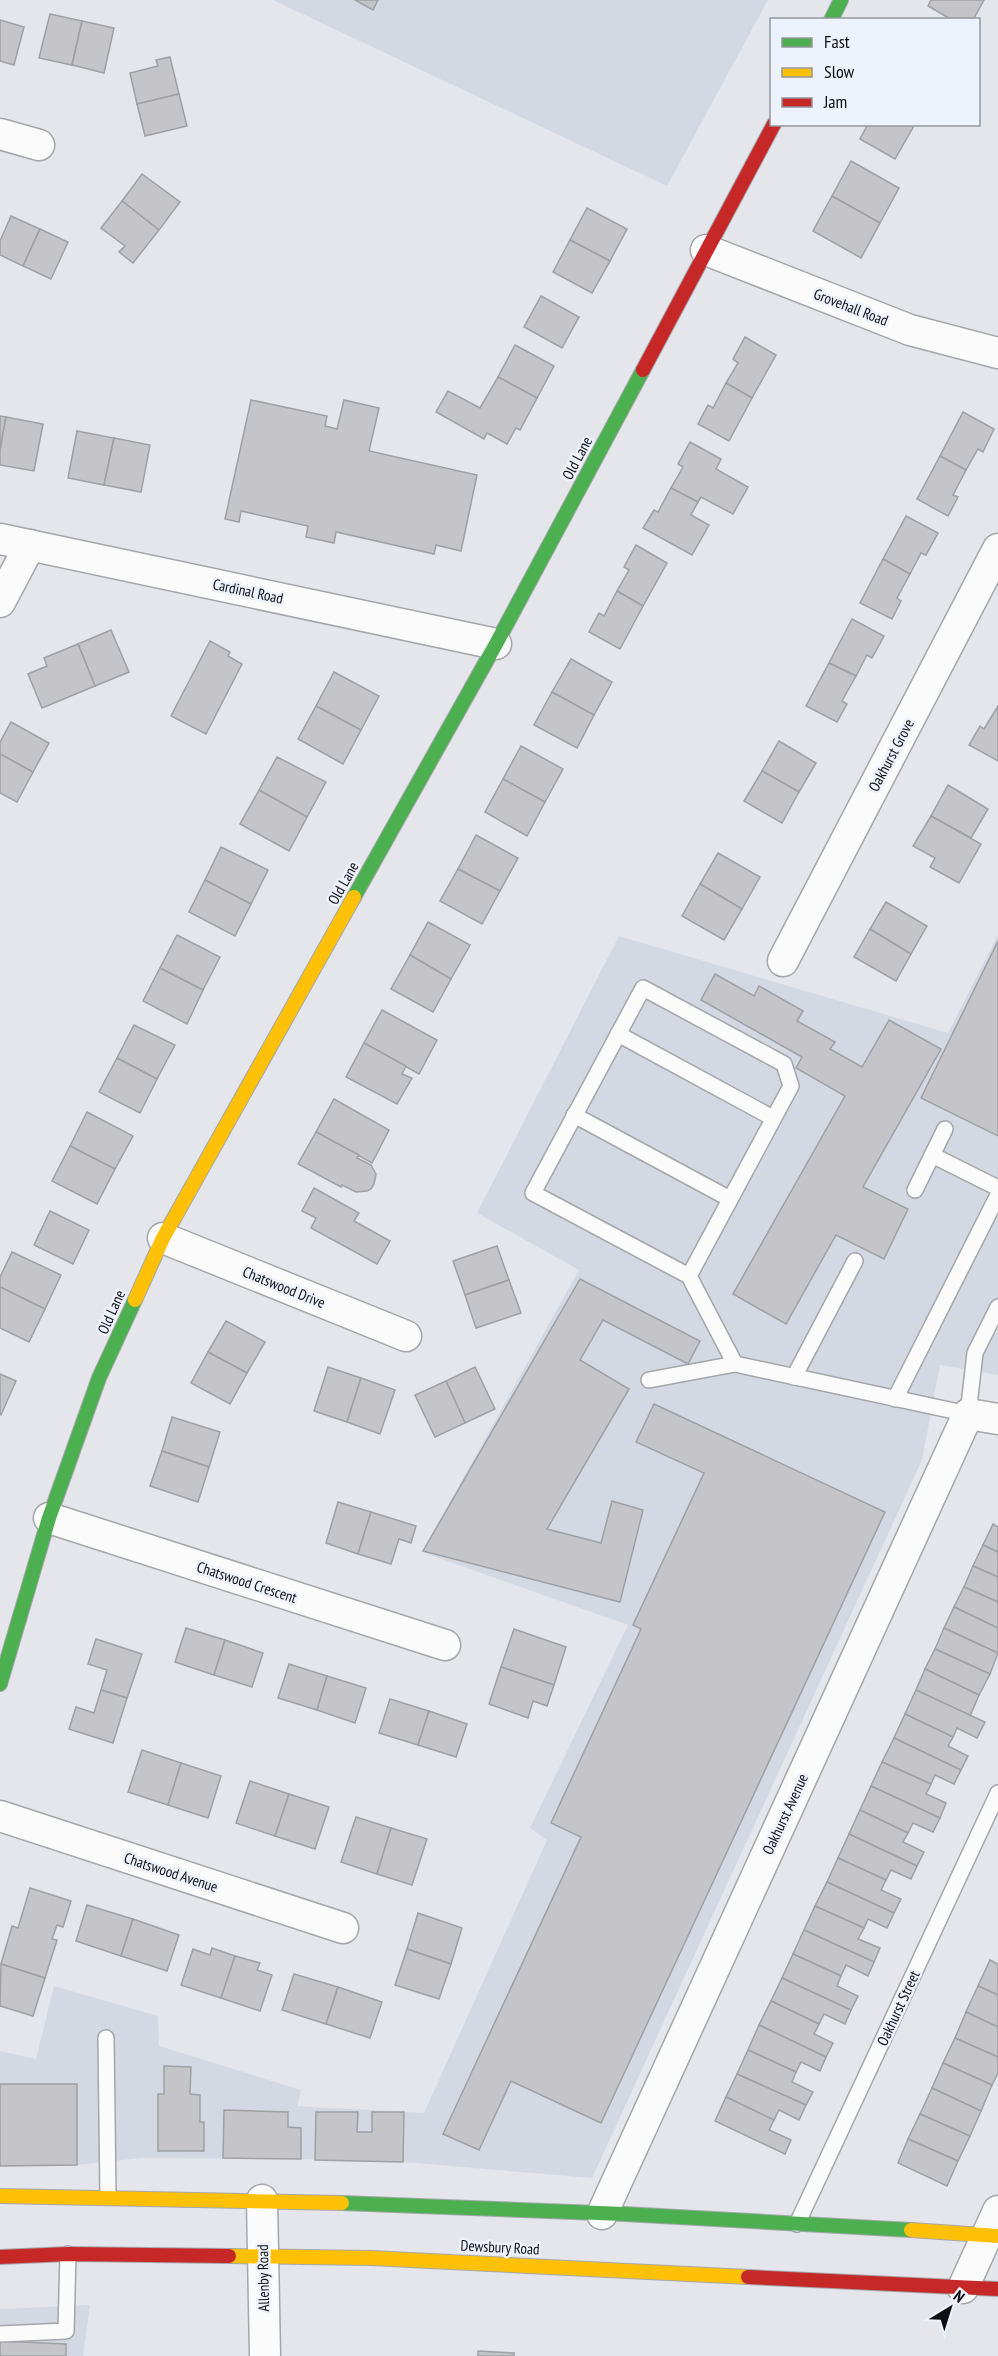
<svg xmlns="http://www.w3.org/2000/svg" width="998" height="2356" viewBox="0 0 998 2356" font-family="'PT Sans Narrow',sans-serif">
	<rect width="100%" height="100%" fill="#e4e6ec"/>
	<g fill="#d3d8e3">
		<polygon points="273,0 768,0 667,186"/>
		<polygon points="998,935 998,1375 940,1365 922,1460 592,2178 403,2162 301,2159 141,2158 77,2165 0,2166 0,2051 36,2059 54,1986 158,2016 159,2046 301,2090 297,2106 424,2113 547,1840 530,1828 628,1625 422,1552 579,1270 477,1213 619,936 948,1033"/>
		<polygon points="90,2305 83,2356 0,2356 0,2309"/>
	</g>
	<g fill="#c4c4c9" stroke="#9fa0a4" stroke-width="1.5">
		<polygon points="355,0 378,0 373,10"/>
		<polygon points="931,0 984,0 973,20 952,20 928,6"/>
		<polygon points="50,14 82,21 72,65 39,58"/>
		<polygon points="0,20 24,27 14,65 0,61"/>
		<polygon points="82,21 114,28 104,73 72,65"/>
		<polygon points="170,57 179,94 137,104 130,73 158,66 156,60"/>
		<polygon points="179,94 187,126 145,136 137,104"/>
		<polygon points="868,124 915,124 895,159 860,139"/>
		<polygon points="851,161 899,188 880,223 832,196"/>
		<polygon points="142,174 180,202 159,230 122,201"/>
		<polygon points="832,196 880,223 861,258 813,231"/>
		<polygon points="122,201 159,230 133,263 119,252 125,246 101,228"/>
		<polygon points="587,208 627,229 610,261 570,240"/>
		<polygon points="11,216 40,229 23,266 0,255 0,241"/>
		<polygon points="40,229 68,242 51,279 23,266"/>
		<polygon points="570,240 610,261 592,293 553,272"/>
		<polygon points="541,296 579,317 562,348 524,327"/>
		<polygon points="745,337 776,355 752,398 726,383 738,363 733,359"/>
		<polygon points="515,345 554,366 537,398 498,377"/>
		<polygon points="498,377 537,398 520,430 516,428 507,444 487,433 484,439 436,412 448,391 480,408"/>
		<polygon points="726,383 752,398 729,441 698,424 708,405 713,408"/>
		<polygon points="251,400 327,416 325,426 337,429 344,400 379,408 369,451 477,475 461,551 436,545 434,554 336,532 334,543 306,537 308,526 241,511 239,522 225,519"/>
		<polygon points="963,412 994,429 983,452 978,449 966,470 940,456"/>
		<polygon points="0,416 6,417 0,450"/>
		<polygon points="6,417 43,424 34,471 0,465 0,450"/>
		<polygon points="77,431 114,438 104,485 68,478"/>
		<polygon points="114,438 150,445 141,492 104,485"/>
		<polygon points="690,442 721,459 716,469 748,487 733,514 701,497 698,502 671,488 683,467 678,464"/>
		<polygon points="940,456 966,470 953,495 958,497 948,516 917,499"/>
		<polygon points="671,488 698,502 691,515 709,525 692,555 643,528 654,510 658,512"/>
		<polygon points="906,516 938,533 926,555 921,553 910,574 883,559"/>
		<polygon points="636,545 667,563 643,606 617,591 629,570 624,567"/>
		<polygon points="883,559 910,574 897,598 901,601 892,619 860,603"/>
		<polygon points="617,591 643,606 620,649 589,632 599,613 604,616"/>
		<polygon points="852,619 884,636 872,658 867,655 856,676 829,663"/>
		<polygon points="111,630 129,672 95,686 78,644"/>
		<polygon points="210,641 230,652 228,656 242,664 206,734 171,716"/>
		<polygon points="78,644 95,686 42,708 28,674 47,666 44,658"/>
		<polygon points="571,659 612,682 594,715 552,692"/>
		<polygon points="829,663 856,676 842,701 847,704 837,722 806,706"/>
		<polygon points="334,672 379,696 361,730 316,706"/>
		<polygon points="552,692 594,715 577,748 534,725"/>
		<polygon points="316,706 361,730 343,764 298,739"/>
		<polygon points="998,706 998,761 969,745 980,726 984,729"/>
		<polygon points="11,722 49,743 33,772 0,754 0,742"/>
		<polygon points="779,741 816,763 799,792 762,771"/>
		<polygon points="521,746 563,769 545,802 503,779"/>
		<polygon points="0,754 33,772 17,802 0,793"/>
		<polygon points="277,757 326,782 307,817 259,790"/>
		<polygon points="762,771 799,792 782,823 744,801"/>
		<polygon points="503,779 545,802 527,836 485,812"/>
		<polygon points="948,785 988,809 971,838 931,816"/>
		<polygon points="259,790 307,817 289,851 240,824"/>
		<polygon points="931,816 981,844 959,883 930,867 935,858 913,846"/>
		<polygon points="476,835 518,858 500,891 458,869"/>
		<polygon points="221,847 268,870 251,904 205,880"/>
		<polygon points="718,853 760,877 742,909 700,884"/>
		<polygon points="458,869 500,891 482,924 440,901"/>
		<polygon points="205,880 251,904 235,936 189,912"/>
		<polygon points="700,884 742,909 724,940 682,916"/>
		<polygon points="886,902 927,926 911,954 870,929"/>
		<polygon points="428,922 470,945 451,979 410,955"/>
		<polygon points="870,929 911,954 896,981 854,957"/>
		<polygon points="177,935 220,957 203,990 160,968"/>
		<polygon points="998,941 998,1136 921,1098"/>
		<polygon points="410,955 451,979 433,1012 391,989"/>
		<polygon points="160,968 203,990 187,1024 143,1001"/>
		<polygon points="715,974 754,996 759,986 803,1011 797,1021 835,1042 830,1049 862,1067 889,1020 941,1049 863,1187 908,1209 884,1259 836,1235 786,1324 733,1294 845,1096 796,1068 802,1057 701,1000"/>
		<polygon points="382,1010 437,1040 419,1074 364,1043"/>
		<polygon points="134,1025 175,1045 157,1079 117,1058"/>
		<polygon points="364,1043 406,1066 402,1074 412,1078 397,1104 346,1077"/>
		<polygon points="117,1058 157,1079 140,1113 99,1092"/>
		<polygon points="334,1099 389,1130 372,1163 316,1132"/>
		<polygon points="87,1112 133,1136 115,1169 70,1146"/>
		<polygon points="316,1132 359,1155 357,1158 371,1165 376,1174 374,1184 371,1189 367,1191 356,1192 342,1185 341,1187 298,1164"/>
		<polygon points="70,1146 115,1169 97,1204 52,1181"/>
		<polygon points="314,1188 359,1213 354,1221 390,1241 377,1264 311,1228 316,1218 302,1211"/>
		<polygon points="50,1211 89,1230 73,1264 34,1245"/>
		<polygon points="497,1246 509,1280 465,1295 453,1261"/>
		<polygon points="12,1252 61,1275 45,1309 0,1287 0,1277"/>
		<polygon points="580,1279 700,1341 688,1364 603,1320 580,1360 629,1389 547,1529 601,1543 612,1501 643,1510 620,1602 423,1551"/>
		<polygon points="509,1280 521,1313 476,1328 465,1295"/>
		<polygon points="0,1287 45,1309 29,1342 0,1328"/>
		<polygon points="226,1321 265,1342 247,1373 208,1352"/>
		<polygon points="208,1352 247,1373 230,1404 191,1383"/>
		<polygon points="328,1367 361,1378 347,1422 314,1411"/>
		<polygon points="475,1367 495,1409 465,1423 446,1381"/>
		<polygon points="0,1374 16,1381 1,1415 0,1414"/>
		<polygon points="361,1378 395,1390 380,1434 347,1422"/>
		<polygon points="446,1381 465,1423 435,1437 415,1395"/>
		<polygon points="654,1404 885,1512 601,2123 511,2081 479,2150 443,2134 581,1837 551,1823 641,1629 633,1625 704,1473 636,1442"/>
		<polygon points="172,1417 220,1432 209,1467 162,1451"/>
		<polygon points="162,1451 209,1467 198,1502 150,1486"/>
		<polygon points="338,1502 371,1512 358,1554 326,1543"/>
		<polygon points="371,1512 416,1526 411,1543 399,1539 391,1564 358,1554"/>
		<polygon points="993,1524 998,1527 998,1552 983,1545"/>
		<polygon points="983,1545 998,1552 998,1577 973,1566"/>
		<polygon points="973,1566 998,1577 998,1602 964,1587"/>
		<polygon points="964,1587 998,1602 998,1628 954,1607"/>
		<polygon points="954,1607 998,1628 998,1653 944,1628"/>
		<polygon points="186,1628 225,1640 214,1675 175,1662"/>
		<polygon points="944,1628 998,1653 990,1674 935,1649"/>
		<polygon points="514,1629 566,1647 554,1685 501,1667"/>
		<polygon points="96,1639 142,1654 127,1698 101,1690 107,1670 88,1664"/>
		<polygon points="225,1640 263,1653 252,1687 214,1675"/>
		<polygon points="935,1649 990,1674 979,1695 925,1669"/>
		<polygon points="289,1664 327,1676 317,1710 278,1698"/>
		<polygon points="501,1667 554,1685 547,1706 533,1701 528,1718 489,1704"/>
		<polygon points="925,1669 979,1695 970,1716 916,1690"/>
		<polygon points="327,1676 366,1688 355,1723 317,1710"/>
		<polygon points="101,1690 127,1698 113,1743 69,1729 76,1707 94,1713"/>
		<polygon points="916,1690 985,1722 977,1738 957,1728 953,1737 905,1714"/>
		<polygon points="390,1699 429,1711 418,1745 379,1733"/>
		<polygon points="429,1711 467,1724 456,1757 418,1745"/>
		<polygon points="905,1714 953,1737 948,1746 968,1756 961,1770 894,1738"/>
		<polygon points="894,1738 961,1770 954,1784 935,1775 931,1784 882,1762"/>
		<polygon points="142,1750 181,1763 168,1805 128,1792"/>
		<polygon points="882,1762 931,1784 926,1794 946,1803 940,1818 871,1786"/>
		<polygon points="181,1763 221,1776 208,1818 168,1805"/>
		<polygon points="250,1781 289,1794 275,1836 236,1823"/>
		<polygon points="871,1786 940,1818 933,1832 913,1823 908,1833 860,1810"/>
		<polygon points="289,1794 329,1807 315,1849 275,1836"/>
		<polygon points="860,1810 908,1833 903,1842 924,1852 917,1866 849,1834"/>
		<polygon points="356,1817 391,1828 377,1874 341,1862"/>
		<polygon points="391,1828 427,1839 412,1885 377,1874"/>
		<polygon points="849,1834 917,1866 911,1879 891,1870 886,1880 838,1858"/>
		<polygon points="838,1858 886,1880 881,1890 901,1899 894,1913 827,1882"/>
		<polygon points="827,1882 894,1913 887,1928 868,1919 864,1928 815,1906"/>
		<polygon points="30,1888 71,1901 63,1927 57,1925 52,1939 57,1940 45,1978 1,1964 12,1926 18,1928"/>
		<polygon points="87,1905 133,1919 121,1956 76,1941"/>
		<polygon points="815,1906 864,1928 858,1939 880,1948 874,1962 804,1930"/>
		<polygon points="418,1913 462,1928 451,1964 407,1949"/>
		<polygon points="133,1919 179,1935 167,1971 121,1956"/>
		<polygon points="804,1930 874,1962 868,1976 846,1965 841,1976 793,1954"/>
		<polygon points="212,1948 235,1956 221,1998 181,1985 193,1949 210,1955"/>
		<polygon points="407,1949 451,1964 439,1999 395,1985"/>
		<polygon points="793,1954 841,1976 837,1986 858,1996 851,2010 782,1978"/>
		<polygon points="235,1956 260,1963 257,1970 272,1975 260,2011 221,1998"/>
		<polygon points="990,1960 998,1964 998,1995 978,1986"/>
		<polygon points="1,1964 45,1978 33,2016 0,2006"/>
		<polygon points="294,1974 338,1987 326,2024 282,2010"/>
		<polygon points="782,1978 851,2010 845,2024 824,2014 819,2024 771,2001"/>
		<polygon points="978,1986 998,1995 998,2027 966,2012"/>
		<polygon points="338,1987 382,2002 370,2038 326,2024"/>
		<polygon points="771,2001 819,2024 814,2034 833,2043 826,2057 759,2025"/>
		<polygon points="966,2012 998,2027 998,2057 955,2038"/>
		<polygon points="759,2025 826,2057 820,2071 801,2062 796,2072 748,2050"/>
		<polygon points="955,2038 998,2057 998,2073 992,2085 943,2063"/>
		<polygon points="748,2050 796,2072 792,2082 813,2092 806,2105 737,2074"/>
		<polygon points="943,2063 992,2085 981,2111 932,2088"/>
		<polygon points="164,2066 191,2067 190,2094 200,2095 200,2122 204,2122 204,2151 158,2151 158,2094 164,2094"/>
		<polygon points="737,2074 806,2105 799,2120 779,2110 774,2120 726,2097"/>
		<polygon points="0,2084 77,2084 77,2165 0,2166"/>
		<polygon points="932,2088 981,2111 970,2136 920,2114"/>
		<polygon points="726,2097 774,2120 769,2130 791,2140 785,2154 715,2121"/>
		<polygon points="224,2110 288,2112 288,2127 301,2128 301,2159 223,2158"/>
		<polygon points="316,2112 358,2112 357,2132 372,2132 372,2112 404,2112 403,2162 315,2160"/>
		<polygon points="920,2114 970,2136 958,2161 908,2139"/>
		<polygon points="908,2139 958,2161 947,2186 898,2163"/>
		<polygon points="0,2341 66,2344 66,2356 0,2356"/>
		<polygon points="478,2351 514,2353 514,2356 478,2356"/>
	</g>
	<g fill="none" stroke-linecap="round" stroke-linejoin="round">
		<defs>
			<g id="lane">
				<polygon points="643,988 784,1064 791,1086 689,1276 533,1193"/>
				<polyline points="618,1034 773,1118"/>
				<polyline points="574,1115 730,1199"/>
				<polyline points="932,1155 998,1188"/>
				<polyline points="915,1190 945,1129"/>
				<polyline points="689,1276 735,1364 968,1414 975,1353 998,1307"/>
				<polyline points="794,1377 855,1261"/>
				<polyline points="649,1380 735,1364"/>
				<polyline points="895,1399 998,1195"/>
				<polyline points="106,2038 108,2197"/>
				<polyline points="797,2224 998,1793"/>
				<polyline points="0,2334 66,2331 68,2254"/>
			</g>
			<g id="street">
				<polyline points="0,134 39,145"/>
				<polyline points="706,250 910,330 998,353"/>
				<polyline points="0,539 496,644"/>
				<polyline points="0,602 30,545"/>
				<polyline points="783,961 998,549"/>
				<polyline points="163,1238 406,1336"/>
				<polyline points="49,1518 445,1645"/>
				<polyline points="0,1816 343,1928"/>
				<polyline points="262,2200 265,2356"/>
				<polyline points="602,2214 968,1414 998,1419"/>
				<polyline points="963,2288 998,2211"/>
			</g>
			<g id="fast">
				<polyline points="831,20 841,0"/>
				<polyline points="354,897 496,644 643,370"/>
				<polyline points="0,1684 49,1518 99,1378 135,1300"/>
				<polyline points="342,2203 624,2214 911,2230"/>
			</g>
			<g id="slow">
				<polyline points="135,1300 163,1238 354,897"/>
				<polyline points="0,2196 342,2203"/>
				<polyline points="911,2230 998,2236"/>
				<polyline points="229,2256 371,2258 748,2277"/>
			</g>
			<g id="jam">
				<polyline points="643,370 774,124"/>
				<polyline points="0,2257 68,2254 229,2256"/>
				<polyline points="748,2277 998,2289"/>
			</g>
		</defs>
		<use href="#lane" stroke="#a4a6aa" stroke-width="18"/>
		<use href="#street" stroke="#a4a6aa" stroke-width="33"/>
		<use href="#fast" stroke="#a4a6aa" stroke-width="16"/>
		<use href="#slow" stroke="#a4a6aa" stroke-width="16"/>
		<use href="#jam" stroke="#a4a6aa" stroke-width="16"/>
		<use href="#lane" stroke="#fbfbfc" stroke-width="15"/>
		<use href="#street" stroke="#fbfbfc" stroke-width="30"/>
		<use href="#fast" stroke="#4caf50" stroke-width="14"/>
		<use href="#slow" stroke="#ffc107" stroke-width="14"/>
		<use href="#jam" stroke="#c62828" stroke-width="14"/>
	</g>
	<g text-anchor="middle" dominant-baseline="central" stroke-width="5" stroke-linejoin="round" paint-order="stroke">
		<g font-size="15" fill="#0d0f12" stroke="#edf2fc">
			<text transform="translate(851 307) rotate(21)">Grovehall Road</text>
			<text transform="translate(577 458) rotate(-62)">Old Lane</text>
			<text transform="translate(248 591) rotate(12)">Cardinal Road</text>
			<text transform="translate(891 755) rotate(-62)">Oakhurst Grove</text>
			<text transform="translate(343 883) rotate(-61)">Old Lane</text>
			<text transform="translate(284 1287) rotate(22)">Chatswood Drive</text>
			<text transform="translate(111 1312) rotate(-66)">Old Lane</text>
			<text transform="translate(247 1582) rotate(18)">Chatswood Crescent</text>
			<text transform="translate(785 1814) rotate(-65)">Oakhurst Avenue</text>
			<text transform="translate(171 1872) rotate(18)">Chatswood Avenue</text>
			<text transform="translate(898 2008) rotate(-65)">Oakhurst Street</text>
			<text transform="translate(500 2247) rotate(3)">Dewsbury Road</text>
			<text transform="translate(263 2278) rotate(-91)">Allenby Road</text>
		</g>
	</g>
	<rect x="770" y="18" width="210" height="108" fill="#edf2fc" stroke="#93979e" stroke-width="1.5"/>
	<rect x="782" y="38" width="30" height="9" fill="#4caf50" stroke="#93979e" stroke-width="1.5"/>
	<text x="824" y="48" font-size="18" fill="#0d0f12">Fast</text>
	<rect x="782" y="68" width="30" height="9" fill="#ffc107" stroke="#93979e" stroke-width="1.5"/>
	<text x="824" y="78" font-size="18" fill="#0d0f12">Slow</text>
	<rect x="782" y="98" width="30" height="9" fill="#c62828" stroke="#93979e" stroke-width="1.5"/>
	<text x="824" y="108" font-size="18" fill="#0d0f12">Jam</text>
	<g transform="translate(950 2308) rotate(38)" stroke="#edf2fc" stroke-width="4.5" paint-order="stroke">
	<path d="M0-4.5L10 22L0 15L-10 22Z" fill="#0d0f12"/>
	<text y="-9" font-size="16" font-weight="bold" text-anchor="middle" fill="#0d0f12">N</text>
	</g>
</svg>
